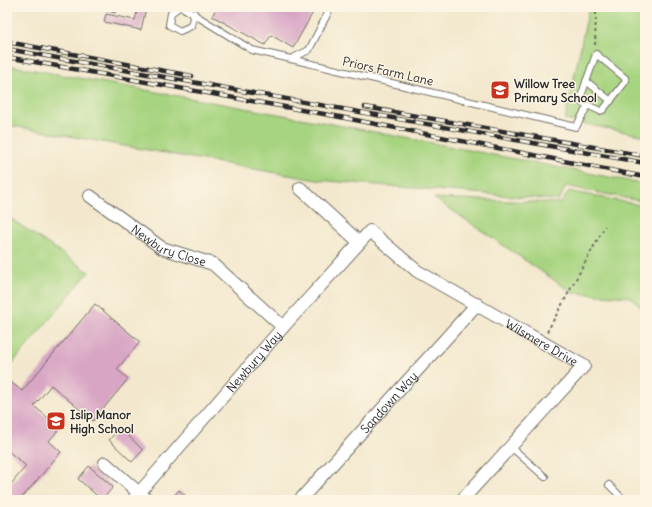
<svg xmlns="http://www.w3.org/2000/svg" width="652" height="507" viewBox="0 0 652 507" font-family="Delius,sans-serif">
	<rect width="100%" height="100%" fill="#fcf5e5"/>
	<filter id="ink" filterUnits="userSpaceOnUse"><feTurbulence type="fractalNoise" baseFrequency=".025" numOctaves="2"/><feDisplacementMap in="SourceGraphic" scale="8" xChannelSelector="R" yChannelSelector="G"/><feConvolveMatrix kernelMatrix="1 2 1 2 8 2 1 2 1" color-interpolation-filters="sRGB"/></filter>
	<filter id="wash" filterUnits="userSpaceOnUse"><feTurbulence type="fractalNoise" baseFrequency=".012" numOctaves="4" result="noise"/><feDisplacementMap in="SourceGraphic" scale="16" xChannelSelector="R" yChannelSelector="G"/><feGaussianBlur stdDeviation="0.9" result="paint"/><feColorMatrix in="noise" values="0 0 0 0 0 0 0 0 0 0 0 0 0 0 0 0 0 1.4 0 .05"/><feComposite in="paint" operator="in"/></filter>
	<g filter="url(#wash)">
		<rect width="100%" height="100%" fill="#f3e8cd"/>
		<g fill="#a7d480" stroke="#698056">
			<polygon points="589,7 645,7 645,136 565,120"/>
			<polygon points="7,65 333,124 645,184 645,202 566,186 559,200 316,180 7,125"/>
			<polygon points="569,191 645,206 645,312 631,297 573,293 434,198 561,203"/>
			<polygon points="7,216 89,272 7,370"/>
		</g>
		<g id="blocks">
			<g fill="#d8a6c4">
				<polygon points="93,7 117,7 115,13"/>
				<polygon points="138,7 146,8 141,30 104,22 106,14 135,20"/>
				<polygon points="217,7 316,7 293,48 271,35 265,45 212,16"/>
				<polygon points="95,304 140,342 117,369 128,379 93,421 51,385 34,406 60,428 49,441 61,452 20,500 14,500 7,494 7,489 26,466 7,450 7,379 22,391"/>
				<polygon points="120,428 143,450 132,462 109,440"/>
				<polygon points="89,466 113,487 102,500 78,479"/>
				<polygon points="179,490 190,500 170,500"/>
			</g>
		</g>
	</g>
	<g filter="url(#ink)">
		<use href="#blocks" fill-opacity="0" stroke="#716d64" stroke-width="1"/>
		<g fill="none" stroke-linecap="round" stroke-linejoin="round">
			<defs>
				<g id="service">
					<polyline points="179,7 171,13 169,25 180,31 191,26 194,13"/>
					<polyline points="182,7 252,50 291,59 576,127 587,107"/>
					<polygon points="596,54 625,78 626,81 603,110 600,111 581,102 580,99"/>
					<polyline points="291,59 309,50 331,7"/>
					<polyline points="586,81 611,101"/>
					<polyline points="510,446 545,477"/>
					<polyline points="609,485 624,500"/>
				</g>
				<g id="minor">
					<polyline points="300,188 359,242"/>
					<path id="s1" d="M90 196 162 248 213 264 283 327"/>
					<polyline points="105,463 147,500"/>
					<path id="s2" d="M133 500 283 327 370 231 417 271 584 366 462 500"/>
					<path id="s3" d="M300 500 477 304"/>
				</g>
			</defs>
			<use href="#service" stroke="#716d64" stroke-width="8"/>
			<use href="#minor" stroke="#716d64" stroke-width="14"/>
			<g stroke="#716d64" stroke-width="2" stroke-dasharray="3 3" stroke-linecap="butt">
				<polyline points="595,45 596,12 598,7"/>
				<polyline points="547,332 605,226"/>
			</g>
			<use href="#service" stroke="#fff" stroke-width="6"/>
			<use href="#minor" stroke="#fff" stroke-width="12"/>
			<defs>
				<g id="rail">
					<polyline points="7,42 192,76"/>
					<polyline points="7,49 645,163"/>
					<polyline points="7,57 335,116 645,177"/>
					<polyline points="365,107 645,156"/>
				</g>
			</defs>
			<use href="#rail" stroke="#2b2b2b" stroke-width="4.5"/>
			<use href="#rail" stroke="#fcf5e5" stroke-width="3" stroke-dasharray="9" stroke-linecap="butt"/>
		</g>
	</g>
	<defs>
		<symbol id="school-square" viewBox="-11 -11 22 22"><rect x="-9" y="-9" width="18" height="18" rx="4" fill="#c8321e" stroke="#fcf5e5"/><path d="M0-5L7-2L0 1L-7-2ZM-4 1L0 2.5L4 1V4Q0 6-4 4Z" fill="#fff"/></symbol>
	</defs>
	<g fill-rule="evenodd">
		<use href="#school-square" x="489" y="79" width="22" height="22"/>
		<use href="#school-square" x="45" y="410" width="22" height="22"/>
	</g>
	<g text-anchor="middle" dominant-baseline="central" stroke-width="3" stroke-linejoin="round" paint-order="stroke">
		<g font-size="12" fill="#2b2b2b" stroke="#fcf5e5">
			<text transform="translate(388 71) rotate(13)">Priors Farm Lane</text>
			<text stroke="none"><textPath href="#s1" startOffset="94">Newbury Close</textPath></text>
			<text stroke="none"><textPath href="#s2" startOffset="564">Wilsmere Drive</textPath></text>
			<text stroke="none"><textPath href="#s2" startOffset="184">Newbury Way</textPath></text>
			<text stroke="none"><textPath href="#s3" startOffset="132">Sandown Way</textPath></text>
		</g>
		<g font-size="12" font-weight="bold" fill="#2b2b2b" stroke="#fcf5e5" text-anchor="start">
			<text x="514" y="83">Willow Tree<tspan x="514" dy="14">Primary School</tspan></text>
			<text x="70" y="414">Islip Manor<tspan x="70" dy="14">High School</tspan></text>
		</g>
	</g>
	<rect width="652" height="507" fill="none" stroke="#fcf5e5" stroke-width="24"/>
</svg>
